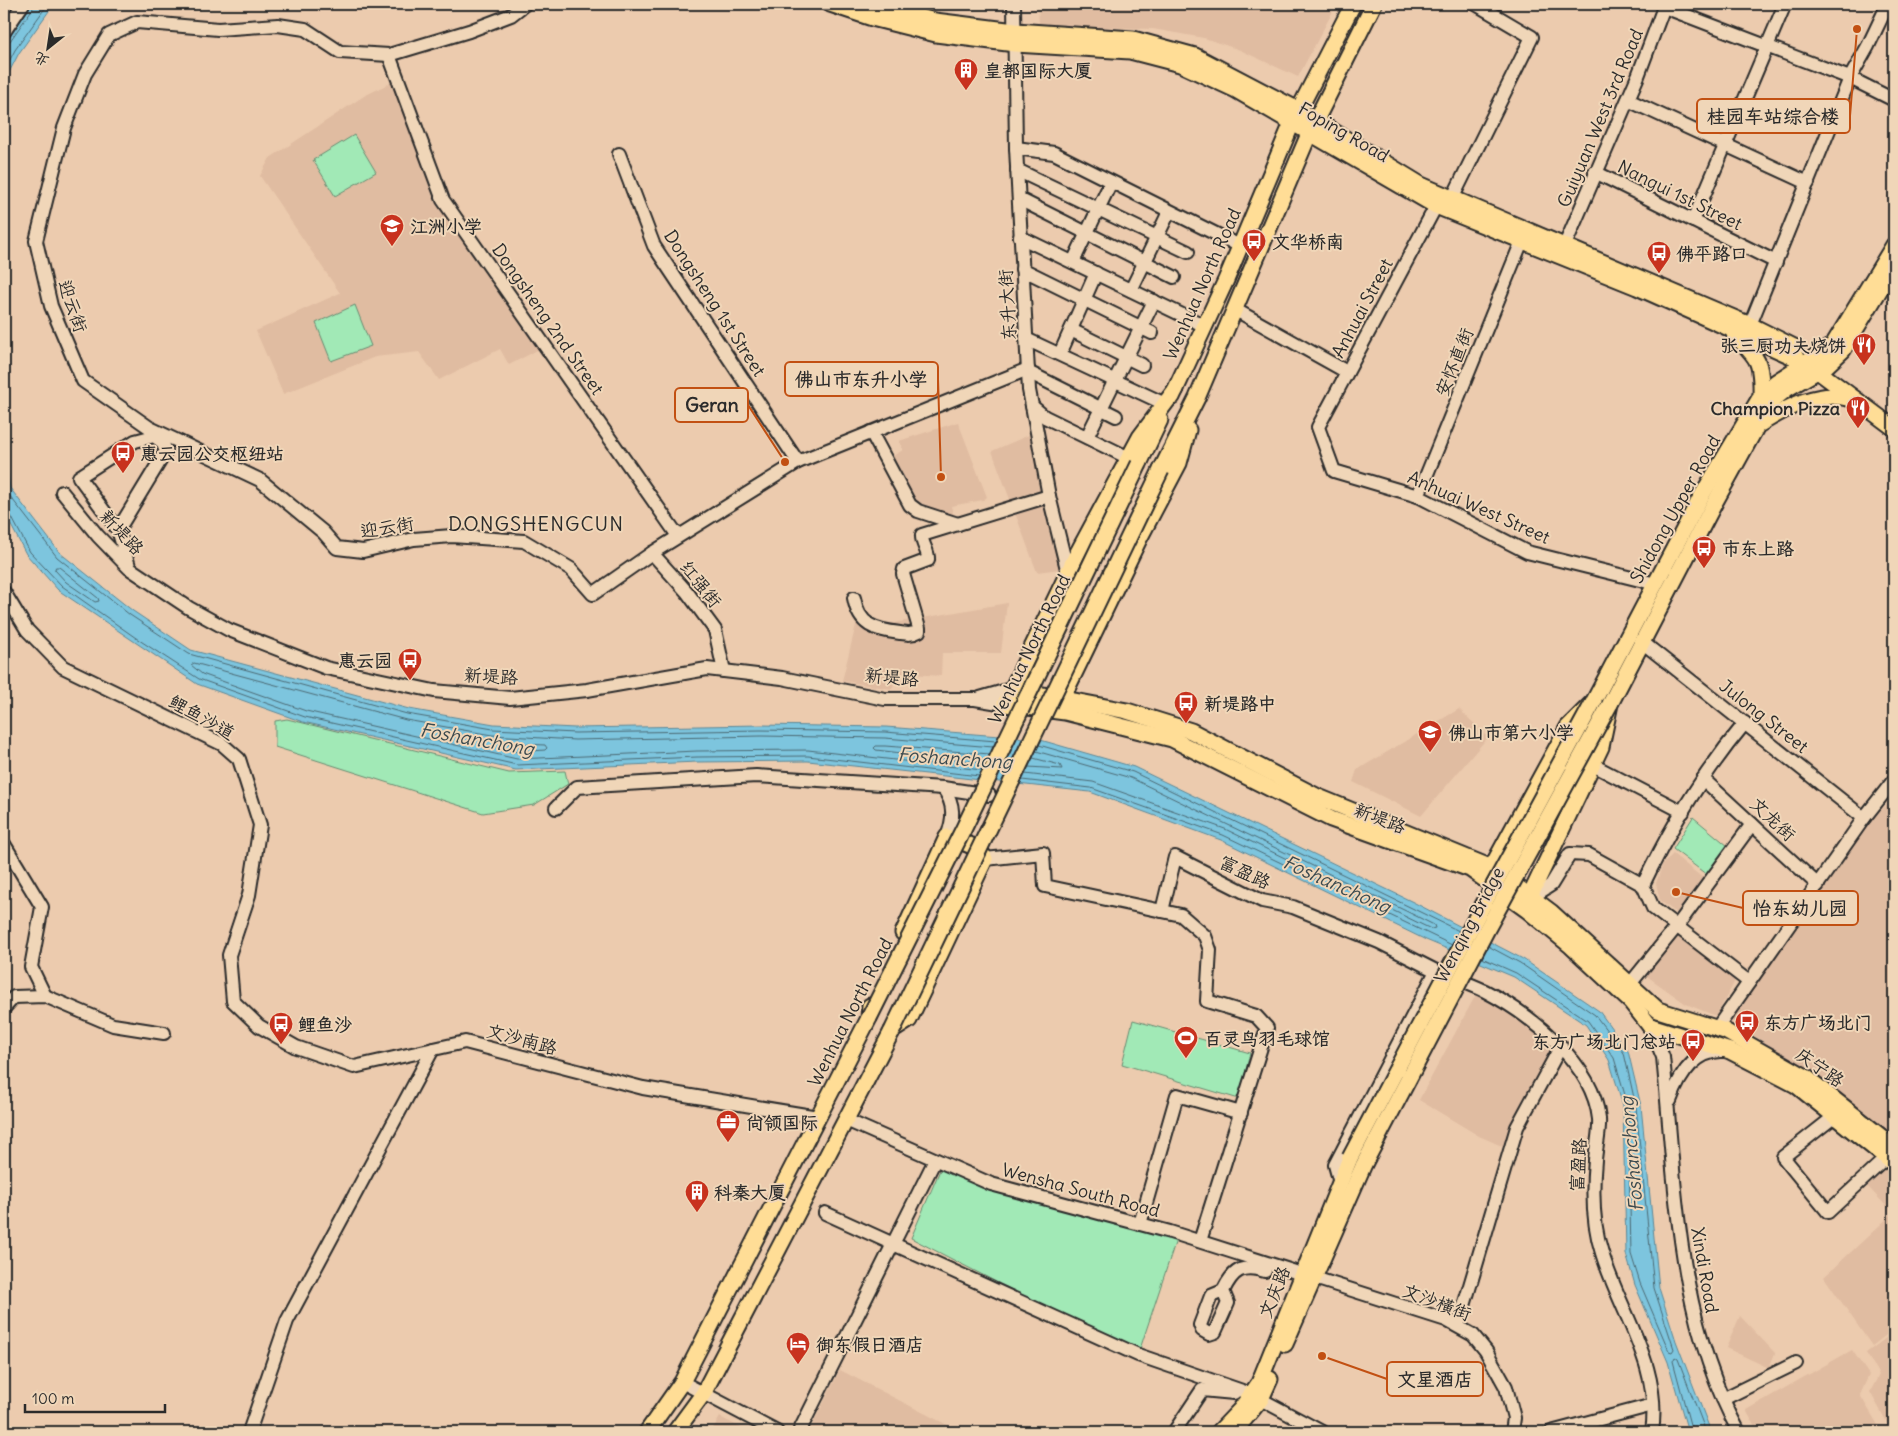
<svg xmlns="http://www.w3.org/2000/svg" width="1898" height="1436" viewBox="0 0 1898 1436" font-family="Delius,'LXGW WenKai TC',sans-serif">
	<rect width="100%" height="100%" fill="#eccbae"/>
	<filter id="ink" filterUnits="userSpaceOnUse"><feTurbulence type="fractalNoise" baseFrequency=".02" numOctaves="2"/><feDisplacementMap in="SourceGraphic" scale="10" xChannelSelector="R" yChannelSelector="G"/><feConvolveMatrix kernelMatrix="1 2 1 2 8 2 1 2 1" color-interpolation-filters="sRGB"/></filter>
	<g filter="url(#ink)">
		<g fill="#e0bca1">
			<polygon points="1038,4 1321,4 1333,11 1298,77 1240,50 1204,38 1153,29 1039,25"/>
			<polygon points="398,79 443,200 545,346 509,365 500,349 439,380 419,352 375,357 283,394 256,331 340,293 260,176 270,158 364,96"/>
			<polygon points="958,422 987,497 983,500 951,506 955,520 919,508 891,457 903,450 899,441"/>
			<polygon points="1029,435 1060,569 1037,572 992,451"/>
			<polygon points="1007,603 1001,653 942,653 941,676 898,673 892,689 842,681 857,621 883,625"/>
			<polygon points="1459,709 1488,737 1421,816 1353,782 1357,770"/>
			<polygon points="1894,798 1894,1138 1809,1072 1729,1019 1876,815"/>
			<polygon points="1673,854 1704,879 1678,914 1660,901 1656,883 1663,864"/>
			<polygon points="1679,932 1736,979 1716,1016 1686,1004 1644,974"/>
			<polygon points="1479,989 1561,1046 1511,1150 1479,1136 1419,1100"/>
			<polygon points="1885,1169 1894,1180 1894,1329 1872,1346 1824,1277 1893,1213 1867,1186"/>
			<polygon points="1740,1316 1775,1353 1769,1368 1726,1348"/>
			<polygon points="1894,1332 1894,1425 1888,1424 1870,1392 1879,1375 1866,1353"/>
			<polygon points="1852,1350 1869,1375 1860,1395 1881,1430 1894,1432 1758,1432 1746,1410"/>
			<polygon points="840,1370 961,1432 809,1432"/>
			<polygon points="720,1417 749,1432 711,1432"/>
		</g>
		<g fill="#a1e9b6" stroke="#668a70">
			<polygon points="354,135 376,172 335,196 313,160"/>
			<polygon points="355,305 371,346 331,361 316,323"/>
			<polygon points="287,719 509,773 565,771 568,784 534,805 483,813 275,747 275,721"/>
			<polygon points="1693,817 1728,846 1707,875 1673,849"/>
			<polygon points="1133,1020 1250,1053 1239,1099 1122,1064"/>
			<polygon points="943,1163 1178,1234 1138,1355 911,1238"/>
		</g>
		<g fill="#7dc5de" stroke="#5c8796">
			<polygon points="30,4 54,4 19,53 4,82 4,42"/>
			<polygon points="4,448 10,488 60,553 133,611 191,650 409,709 494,724 575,728 762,725 886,727 1037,739 1134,767 1413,902 1523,959 1599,1011 1628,1051 1641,1106 1659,1288 1676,1341 1711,1432 1688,1432 1668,1362 1635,1285 1626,1254 1623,1105 1609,1060 1586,1025 1514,977 1426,940 1221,840 1090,792 808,761 697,762 516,770 303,722 197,684 58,590 26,554 4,512"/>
		</g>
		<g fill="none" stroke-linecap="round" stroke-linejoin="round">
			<g stroke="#4c6973" stroke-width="1">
				<polyline points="4,43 10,41 33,8 34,4"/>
				<polyline points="4,71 15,50 48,4"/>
				<polyline points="4,481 6,491 57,557 130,615 189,654 407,714 493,729 575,733 761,730 885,732 996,741"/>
				<polyline points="4,511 10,514 30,552 62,586 136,638 199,679 305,717 517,765 697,757 808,756 979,776"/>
				<polygon points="56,567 59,567 98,598 99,601 95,602 66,582 55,570"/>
				<polygon points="503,743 545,745 547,748 545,750 518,752 502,748 501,745"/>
				<polyline points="1039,745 1133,772 1459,931"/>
				<polyline points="986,763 876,750 874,748 876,746 885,746 990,754"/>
				<polyline points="1028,767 1062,769 1060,765 1033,758"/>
				<polyline points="982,770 808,750 697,751 517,759 306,711 202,674 191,665 194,663 406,720 492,735 575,740 761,736 885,738 993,747"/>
				<polyline points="1025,774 1093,782 1225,829 1431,929 1435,928 1434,925 1408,912 1131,778 1036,751"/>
				<polyline points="1022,780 1091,788 1223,835 1452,945"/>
				<polyline points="1482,958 1516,973 1588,1021 1614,1058 1628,1105 1631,1254 1640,1283 1669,1351 1672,1352 1674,1349 1654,1288 1636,1107 1624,1053 1595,1015 1520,963 1488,946"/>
				<polyline points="1692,1432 1673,1361 1675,1357 1678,1359 1706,1432"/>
			</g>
			<defs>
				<g id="minor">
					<polyline points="525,4 511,15 469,31 389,55 340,52 305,29 278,25 218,29 137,22 109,35 85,74 64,128 36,241 51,306 83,381 150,428 260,480 323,532 337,548 363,551 414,539 452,536 524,541 571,569 593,594 652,553"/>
					<polyline points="1014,4 1016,148 1029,390 1049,496 1068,573"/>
					<polyline points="1664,7 1850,78 1894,100"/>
					<polyline points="4,32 23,4"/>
					<polyline points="389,55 443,200 678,536"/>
					<polyline points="1628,100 1808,183"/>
					<polyline points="1016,148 1054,153 1240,246"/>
					<polyline points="619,154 654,246 798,462"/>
					<polyline points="1017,170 1188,252"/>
					<polyline points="1595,172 1776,262"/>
					<polyline points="1019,199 1174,277"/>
					<polyline points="1452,199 1532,37 1476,4"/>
					<polyline points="1436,206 1318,427 1334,471 1418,496 1527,552 1656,584"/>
					<polyline points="1693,221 1785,4"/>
					<polyline points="1020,237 1205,326"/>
					<polyline points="1565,245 1638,76 1665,4"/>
					<polyline points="1073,262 1111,182"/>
					<polyline points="1022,269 1152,333"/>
					<polyline points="1131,290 1169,212"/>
					<polyline points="1234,309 1347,372"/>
					<polyline points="1750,325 1850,78 1868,46 1888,4"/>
					<polyline points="1071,330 1142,365"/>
					<polyline points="1026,339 1165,404"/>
					<polyline points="1060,354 1096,273"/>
					<polyline points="1028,372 1116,416"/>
					<polyline points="1032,406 1045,417 1129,458"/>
					<polyline points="871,432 910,505 918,511 958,524"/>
					<polyline points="1087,437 1154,301"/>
					<polyline points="62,492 98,536 129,568 189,608 229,630 326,668 434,691 510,698 587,690 707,669 782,678 885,699 975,699 1005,704"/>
					<polyline points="1418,496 1522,241"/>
					<polyline points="118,530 166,451 162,442 154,436 135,441 79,477 118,530 129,566"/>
					<polyline points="4,592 27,630 63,667 222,744 239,759 260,825 249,895 229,955 233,1001 259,1026 296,1047 354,1067 465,1042 643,1088 818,1117"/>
					<path d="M854 598C859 626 875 630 900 633 907 634 912 635 919 631V628L903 574 904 569 928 560C929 551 921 544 922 535L1049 496"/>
					<polyline points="1642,642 1864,818"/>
					<polyline points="724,671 715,630 687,592 652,553 798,462 1028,369"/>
					<polyline points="980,698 1011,689"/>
					<path d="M1745 723C1704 772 1670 828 1643 885L1653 908 1749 982"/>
					<polyline points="1593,765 1683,812"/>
					<polyline points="1703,779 1818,885"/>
					<path d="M943 788C955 804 954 819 947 837"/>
					<polyline points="556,808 577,787 756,776 943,788 989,795"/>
					<polyline points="4,844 42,907 31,967 45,996"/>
					<polyline points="985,859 1043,853 1045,886 1181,915 1205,936 1210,950 1207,1001 1256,1016 1267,1028 1200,1241"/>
					<polyline points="1529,899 1551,885 1570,854 1589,855 1643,885"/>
					<polyline points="1162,911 1175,857 1262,901 1293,907 1379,942 1436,971"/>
					<polyline points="1630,984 1677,926 1752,824"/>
					<polyline points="4,1008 14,997 45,996 113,1025 164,1033"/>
					<path d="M1650 1026 1663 1057C1676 1185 1676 1316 1739 1432"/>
					<polyline points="1717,1028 1864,818 1894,780"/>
					<path d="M1670 1101C1679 1076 1694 1050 1723 1051"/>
					<polyline points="1835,1116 1783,1157 1828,1212 1886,1158"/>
					<polyline points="846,1120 991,1184 1170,1232 1446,1320 1473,1335 1486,1351 1506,1387 1514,1418 1512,1432"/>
					<path d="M1340 1183 1335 1165 1436 971C1452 978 1469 983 1485 991 1531 1015 1593 1063 1599 1119 1600 1132 1596 1147 1595 1160 1592 1192 1592 1223 1602 1253 1620 1313 1662 1366 1652 1432"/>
					<polyline points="825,1213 1138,1355 1251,1394 1322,1432"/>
					<polyline points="1140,1224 1177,1095 1241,1113"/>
					<path d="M1223 1291 1228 1303 1215 1332 1209 1334 1202 1330 1200 1325 1211 1296 1223 1291C1233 1270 1242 1264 1265 1271"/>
					<polyline points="1458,1326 1517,1127 1561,1046"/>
					<polyline points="682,1382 777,1432"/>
					<polyline points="1723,1399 1796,1363"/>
					<polyline points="249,1432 287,1321 433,1049"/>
					<polyline points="799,1432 935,1160"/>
					<polyline points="1174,1432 1202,1390 1234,1393"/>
					<polyline points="1551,1432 1653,1405"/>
				</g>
				<g id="major">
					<polyline points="830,4 872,18 936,34 1015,44 1130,51 1180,64 1236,90 1436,206 1637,287 1807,363 1894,428"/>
					<polyline points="869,4 935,21 1015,31 1133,39 1195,56 1300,111 1421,185 1750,325 1796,348"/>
					<path d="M1734 334C1758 358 1762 361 1761 396"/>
					<polyline points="1176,389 1140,437 1076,556 1005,704 1065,712 1172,739 1331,819 1470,869 1527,910 1571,946 1631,1002 1650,1026"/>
					<polyline points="1172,397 1226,280 1292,123 1353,4"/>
					<path d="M1760 424C1788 407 1819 389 1852 399"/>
					<polyline points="1139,464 1160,420"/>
					<polyline points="1161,470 1197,398 1309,134 1374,4"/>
					<polyline points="1017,690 1127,711 1191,731 1316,796 1492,868 1551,912 1658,1010 1725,1031 1806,1077 1894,1147"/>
					<polyline points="1058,707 1139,539 1179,463 1188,430"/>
					<polyline points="1487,876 1568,727 1594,701 1702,495 1761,396 1776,382 1833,345 1894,245"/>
					<polyline points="1530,896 1601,747 1610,704 1715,502 1763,415 1773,400 1788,388 1826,366 1843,350 1894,266"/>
					<polyline points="1650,1026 1730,1051 1796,1085 1894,1164"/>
					<polyline points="1285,1344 1364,1164"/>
					<polyline points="647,1432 682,1382 869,1018 870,1006"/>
					<path d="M675 1432 703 1394 892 1031 909 1020 985 859C979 845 960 842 947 837L903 933"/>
					<polyline points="1219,1432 1240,1410 1259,1383 1350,1158"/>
					<polyline points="1234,1432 1261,1399 1270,1379"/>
				</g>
			</defs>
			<use href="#minor" stroke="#2b2b2b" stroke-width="16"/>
			<use href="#major" stroke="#2b2b2b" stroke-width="19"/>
			<use href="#minor" stroke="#f0d6b8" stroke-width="12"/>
			<use href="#major" stroke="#ffdd96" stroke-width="15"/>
			<defs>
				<g id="major-bridge">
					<polyline points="869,1018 963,830 1139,464"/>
					<polyline points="892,1031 1161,470"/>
					<polyline points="1350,1158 1474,922 1594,701"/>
					<polyline points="1364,1164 1487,929 1610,704"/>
				</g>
			</defs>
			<use href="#major-bridge" stroke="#2b2b2b" stroke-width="19" stroke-linecap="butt"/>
			<use href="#major-bridge" stroke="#ffdd96" stroke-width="15"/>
		</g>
	</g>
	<defs>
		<symbol id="building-pin" viewBox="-11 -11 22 30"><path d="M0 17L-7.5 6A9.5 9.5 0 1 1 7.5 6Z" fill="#c8321e" stroke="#f0d6b8"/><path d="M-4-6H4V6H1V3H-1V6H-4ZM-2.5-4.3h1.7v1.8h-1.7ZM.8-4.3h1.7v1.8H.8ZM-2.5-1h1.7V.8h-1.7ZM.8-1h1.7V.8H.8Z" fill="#fff"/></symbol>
		<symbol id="school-pin" viewBox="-11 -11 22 30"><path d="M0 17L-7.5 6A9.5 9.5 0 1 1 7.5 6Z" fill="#c8321e" stroke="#f0d6b8"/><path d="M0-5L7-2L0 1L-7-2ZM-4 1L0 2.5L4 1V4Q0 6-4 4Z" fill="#fff"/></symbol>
		<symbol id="bus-pin" viewBox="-11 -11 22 30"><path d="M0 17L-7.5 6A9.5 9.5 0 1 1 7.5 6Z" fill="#c8321e" stroke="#f0d6b8"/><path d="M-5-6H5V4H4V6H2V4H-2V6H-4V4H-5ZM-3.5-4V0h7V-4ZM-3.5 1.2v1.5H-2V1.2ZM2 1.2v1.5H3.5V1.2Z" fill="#fff"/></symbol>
		<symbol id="restaurant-pin" viewBox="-11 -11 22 30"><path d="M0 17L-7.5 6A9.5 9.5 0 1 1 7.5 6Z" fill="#c8321e" stroke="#f0d6b8"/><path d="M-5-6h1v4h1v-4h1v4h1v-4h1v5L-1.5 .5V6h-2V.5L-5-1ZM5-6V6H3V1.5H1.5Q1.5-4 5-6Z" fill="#fff"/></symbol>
		<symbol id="stadium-pin" viewBox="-11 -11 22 30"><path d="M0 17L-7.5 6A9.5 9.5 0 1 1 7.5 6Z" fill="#c8321e" stroke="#f0d6b8"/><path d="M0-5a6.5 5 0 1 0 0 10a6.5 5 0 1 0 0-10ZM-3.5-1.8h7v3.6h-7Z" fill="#fff"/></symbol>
		<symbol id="office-pin" viewBox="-11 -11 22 30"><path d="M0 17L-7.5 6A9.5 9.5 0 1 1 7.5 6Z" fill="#c8321e" stroke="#f0d6b8"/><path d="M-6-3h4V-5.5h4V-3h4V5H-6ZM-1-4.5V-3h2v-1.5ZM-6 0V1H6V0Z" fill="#fff"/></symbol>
		<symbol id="hotel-pin" viewBox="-11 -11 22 30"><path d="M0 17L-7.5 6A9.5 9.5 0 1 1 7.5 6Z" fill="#c8321e" stroke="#f0d6b8"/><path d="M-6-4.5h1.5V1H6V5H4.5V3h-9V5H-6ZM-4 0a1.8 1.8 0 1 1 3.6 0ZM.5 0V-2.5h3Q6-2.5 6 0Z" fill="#fff"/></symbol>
	</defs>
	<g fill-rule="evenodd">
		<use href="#building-pin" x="952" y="56" width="28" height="38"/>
		<use href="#school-pin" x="378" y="212" width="28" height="38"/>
		<use href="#bus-pin" x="1240" y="227" width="28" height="38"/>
		<use href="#bus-pin" x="1645" y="239" width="28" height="38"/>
		<use href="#restaurant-pin" x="1850" y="331" width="28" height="38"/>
		<use href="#restaurant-pin" x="1844" y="394" width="28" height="38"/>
		<use href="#bus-pin" x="109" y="439" width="28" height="38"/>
		<use href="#bus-pin" x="1690" y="534" width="28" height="38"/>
		<use href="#bus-pin" x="396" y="646" width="28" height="38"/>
		<use href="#bus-pin" x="1172" y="689" width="28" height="38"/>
		<use href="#school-pin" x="1416" y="718" width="28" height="38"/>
		<use href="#bus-pin" x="1733" y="1008" width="28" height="38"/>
		<use href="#bus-pin" x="267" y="1010" width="28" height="38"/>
		<use href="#stadium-pin" x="1172" y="1024" width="28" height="38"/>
		<use href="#bus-pin" x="1679" y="1027" width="28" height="38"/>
		<use href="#office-pin" x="714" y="1108" width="28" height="38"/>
		<use href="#building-pin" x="683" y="1178" width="28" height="38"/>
		<use href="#hotel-pin" x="784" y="1330" width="28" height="38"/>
	</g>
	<g text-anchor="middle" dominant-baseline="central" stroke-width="4" stroke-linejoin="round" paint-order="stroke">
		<g font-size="18" font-weight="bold" fill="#2b2b2b" stroke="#f0d6b8" text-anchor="start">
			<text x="984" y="70">皇都国际大厦</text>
			<text x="410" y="226">江洲小学</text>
			<text x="1272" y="241">文华桥南</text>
			<text x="1676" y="253">佛平路口</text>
			<text x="1846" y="345" text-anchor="end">张三厨功夫烧饼</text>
			<text x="1840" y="408" text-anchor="end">Champion Pizza</text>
			<text x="140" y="453">惠云园公交枢纽站</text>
			<text x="1722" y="548">市东上路</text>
			<text x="392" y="660" text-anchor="end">惠云园</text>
			<text x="1204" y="703">新堤路中</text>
			<text x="1448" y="732">佛山市第六小学</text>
			<text x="1764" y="1022">东方广场北门</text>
			<text x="298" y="1024">鲤鱼沙</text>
			<text x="1204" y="1038">百灵鸟羽毛球馆</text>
			<text x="1676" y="1041" text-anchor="end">东方广场北门总站</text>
			<text x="746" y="1122">尚领国际</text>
			<text x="714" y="1192">科秦大厦</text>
			<text x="816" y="1344">御东假日酒店</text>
		</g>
		<g font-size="18" fill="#2b2b2b" stroke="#f0d6b8">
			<text transform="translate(1600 118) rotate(-67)">Guiyuan West 3rd Road</text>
			<text transform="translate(1344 132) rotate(30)">Foping Road</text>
			<text transform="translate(1680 195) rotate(26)">Nangui 1st Street</text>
			<text transform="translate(1202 284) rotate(-66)">Wenhua North Road</text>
			<text transform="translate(715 303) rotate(57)">Dongsheng 1st Street</text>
			<text transform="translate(1007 305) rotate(-93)">东升大街</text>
			<text transform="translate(73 306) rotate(71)">迎云街</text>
			<text transform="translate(1362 308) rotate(-62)">Anhuai Street</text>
			<text transform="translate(548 319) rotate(55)">Dongsheng 2nd Street</text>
			<text transform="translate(1454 362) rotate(-68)">安怀直街</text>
			<text transform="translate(1479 507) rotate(24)">Anhuai West Street</text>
			<text transform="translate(1675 509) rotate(-61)">Shidong Upper Road</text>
			<text transform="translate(387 527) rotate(-9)">迎云街</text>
			<text transform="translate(122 532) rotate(47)">新堤路</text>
			<text transform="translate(701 584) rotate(51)">红强街</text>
			<text transform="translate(1029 649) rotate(-64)">Wenhua North Road</text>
			<text transform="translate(491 676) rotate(3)">新堤路</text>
			<text transform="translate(892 677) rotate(5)">新堤路</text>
			<text transform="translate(1764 716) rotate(38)">Julong Street</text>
			<text transform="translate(202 717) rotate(29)">鲤鱼沙道</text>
			<text transform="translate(1380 818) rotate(21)">新堤路</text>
			<text transform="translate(1773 819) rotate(43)">文龙街</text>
			<text transform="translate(1245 872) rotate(25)">富盈路</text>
			<text transform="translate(1469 925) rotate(-62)">Wenqing Bridge</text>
			<text transform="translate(850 1012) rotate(-63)">Wenhua North Road</text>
			<text transform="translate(522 1039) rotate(15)">文沙南路</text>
			<text transform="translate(1820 1067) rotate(35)">庆宁路</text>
			<text transform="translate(1578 1165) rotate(-87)">富盈路</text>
			<text transform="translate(1081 1190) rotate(15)">Wensha South Road</text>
			<text transform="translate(1705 1270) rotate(80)">Xindi Road</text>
			<text transform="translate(1274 1292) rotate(-68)">文庆路</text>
			<text transform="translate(1437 1302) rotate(21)">文沙横街</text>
		</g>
		<g font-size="19" font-style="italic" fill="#3b4a4f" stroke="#f0d6b8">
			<text transform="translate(477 739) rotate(10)">Foshanchong</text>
			<text transform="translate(955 758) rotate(4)">Foshanchong</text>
			<text transform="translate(1337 884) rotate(24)">Foshanchong</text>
			<text transform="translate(1631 1154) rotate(-95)">Foshanchong</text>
		</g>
		<g font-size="20" letter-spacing="1" fill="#2b2b2b" stroke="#f0d6b8">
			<text x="536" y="523">DONGSHENGCUN</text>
		</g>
	</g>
	<path fill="none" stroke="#c25012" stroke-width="2" d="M1857 29L1850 116M941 477L938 379M785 462L748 405M1676 892L1743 908M1322 1356L1387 1379"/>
	<g fill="#c25012" stroke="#f0d6b8" stroke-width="2">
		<circle cx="1857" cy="29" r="5"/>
		<circle cx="941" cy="477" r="5"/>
		<circle cx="785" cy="462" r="5"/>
		<circle cx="1676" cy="892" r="5"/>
		<circle cx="1322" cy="1356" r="5"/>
	</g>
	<g fill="#f0d6b8" stroke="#c25012" stroke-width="2">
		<rect x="1697" y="99" width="153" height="34" rx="5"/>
		<rect x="785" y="362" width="153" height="34" rx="5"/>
		<rect x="675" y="388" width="73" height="34" rx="5"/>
		<rect x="1743" y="891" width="115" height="34" rx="5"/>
		<rect x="1387" y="1362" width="96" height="34" rx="5"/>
	</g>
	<g font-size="19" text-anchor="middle" font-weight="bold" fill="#2b2b2b">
		<text x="1773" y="123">桂园车站综合楼</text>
		<text x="861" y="386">佛山市东升小学</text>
		<text x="712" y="412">Geran</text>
		<text x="1800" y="915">怡东幼儿园</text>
		<text x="1435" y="1386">文星酒店</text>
	</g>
	<rect width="1898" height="1436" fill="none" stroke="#f0d6b8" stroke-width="20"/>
	<rect x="10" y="10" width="1878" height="1416" fill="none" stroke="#2b2b2b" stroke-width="2" filter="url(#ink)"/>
	<g transform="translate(48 48) rotate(210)" stroke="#f0d6b8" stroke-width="4" paint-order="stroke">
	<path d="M0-4L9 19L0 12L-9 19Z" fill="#2b2b2b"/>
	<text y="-8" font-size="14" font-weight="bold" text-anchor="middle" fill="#2b2b2b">北</text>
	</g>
	<path d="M25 1404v8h140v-8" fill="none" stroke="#2b2b2b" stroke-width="2.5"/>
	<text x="32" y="1404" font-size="15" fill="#2b2b2b" stroke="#f0d6b8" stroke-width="4" paint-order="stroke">100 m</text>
</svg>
